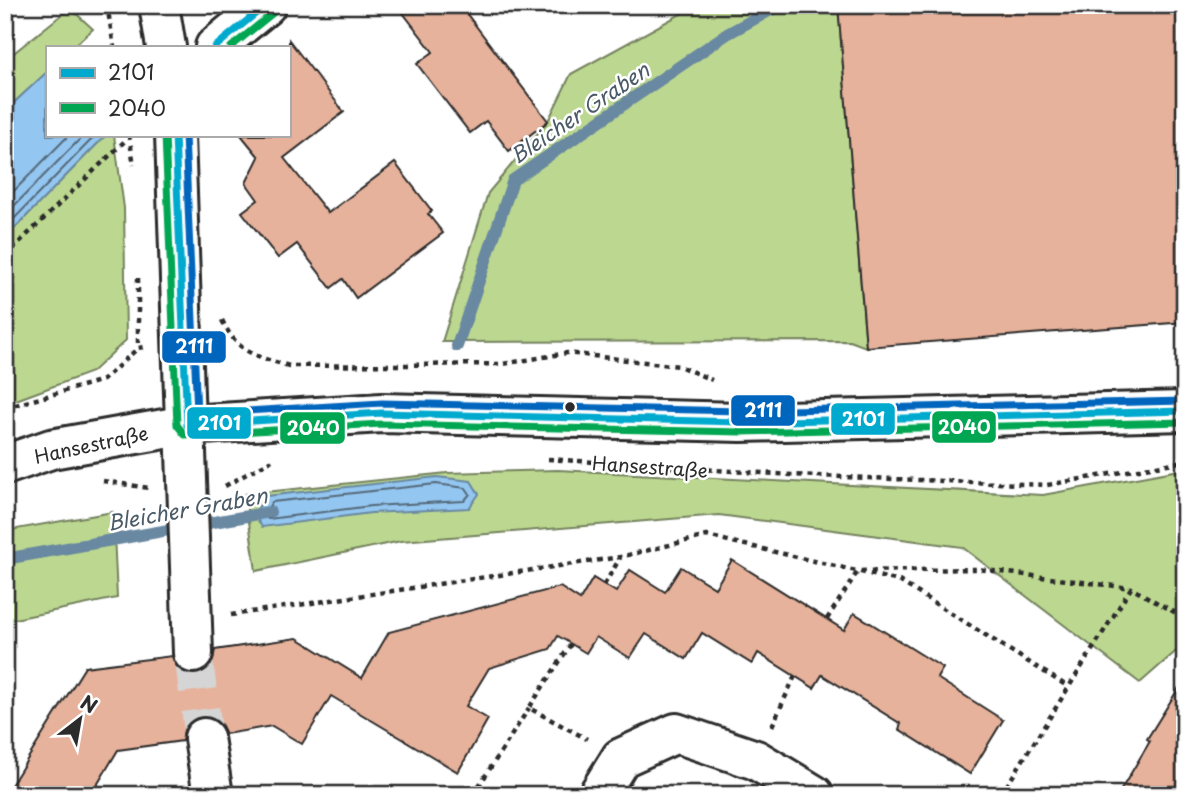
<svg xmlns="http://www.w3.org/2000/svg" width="1190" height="800" viewBox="0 0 1190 800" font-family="'Playpen Sans',sans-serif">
	<rect width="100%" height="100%" fill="#fff"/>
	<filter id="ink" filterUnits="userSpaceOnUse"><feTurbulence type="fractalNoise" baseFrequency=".0143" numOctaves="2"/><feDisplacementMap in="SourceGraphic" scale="14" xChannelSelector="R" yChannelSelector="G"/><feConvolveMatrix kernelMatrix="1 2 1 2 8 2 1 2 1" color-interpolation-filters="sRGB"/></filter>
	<g filter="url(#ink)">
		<g fill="#bcd890" stroke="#74825e" stroke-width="2">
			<polygon points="697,5 838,5 866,347 850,341 442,342 488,193 548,121 571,74"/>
			<polygon points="70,8 93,29 73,47 47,47 47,72 5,111 5,60"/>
			<polygon points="106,135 114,135 124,208 126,340 92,372 5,404 5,238"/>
			<polygon points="1185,469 1185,647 1182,646 1140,683 962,547 719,515 401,541 256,571 245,494 447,473 558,470 1043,495"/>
			<polygon points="113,512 117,598 5,621 5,531"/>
		</g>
		<g fill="#93c6f0" stroke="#6988a1" stroke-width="2">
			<polygon points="47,72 47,135 106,135 5,238 5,111"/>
			<polygon points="437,477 471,481 479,494 469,508 371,513 262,527 254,514 266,496"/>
		</g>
		<polygon fill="#fff" points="113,5 230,5 193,47 106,47 103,14"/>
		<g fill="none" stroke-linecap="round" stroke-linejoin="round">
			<g stroke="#55697a" stroke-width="2">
				<polyline points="5,200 69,135"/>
				<polyline points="5,215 84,135"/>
				<polyline points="5,228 96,135"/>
				<polygon points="436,484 466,488 470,494 464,501 371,506 268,519 263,515 272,502"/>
			</g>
			<g stroke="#6988a1" stroke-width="12">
				<polyline points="457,346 513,180 727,34 780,5"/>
				<polyline points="5,559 270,512"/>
			</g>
		</g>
		<g fill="#e7b29b" stroke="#2b2b2b" stroke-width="2">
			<polygon points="397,5 460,5 548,121 509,151 486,121 470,133 417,64 433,52"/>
			<polygon points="838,5 1185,5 1185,322 866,347"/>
			<polygon points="289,40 344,112 284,158 328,213 395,163 432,211 428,214 443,233 356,298 343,279 331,288 297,244 278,258 242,212 258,200 246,183 259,157 241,135 289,135"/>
			<polygon points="732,560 844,630 854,613 943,668 937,678 1003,720 970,774 899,729 901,724 822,675 814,688 758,653 752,664 702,633 686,659 646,634 630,658 596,637 586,653 558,636 550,649 489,668 466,706 488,719 458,772 331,696 302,744 272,726 226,734 221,724 212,718 200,717 191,721 184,730 182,741 118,750 91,795 5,795 85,667 172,656 182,672 194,675 205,671 212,664 215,650 297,638 362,678 389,632 560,587 580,600 593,578 616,592 630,570 665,592 681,567 715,588"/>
			<polygon points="1185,678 1185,795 1118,795 1150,741 1147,739"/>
		</g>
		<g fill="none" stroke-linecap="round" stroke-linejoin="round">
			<polyline stroke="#d5d5d5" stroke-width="38" stroke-dasharray="38 19" stroke-linecap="butt" points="193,653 204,738"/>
			<defs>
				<g id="minor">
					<polyline points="159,5 166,47"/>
					<polyline points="215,47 266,5"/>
					<polyline points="175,135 193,653"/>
					<polyline points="204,738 213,795"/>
					<polyline points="598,795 621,758 676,733 756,760 814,795"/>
				</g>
				<polyline id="tertiary" points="5,465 51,449 187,425 382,413 741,422 1185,411"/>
			</defs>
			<use href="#minor" stroke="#2b2b2b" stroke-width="44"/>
			<use href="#tertiary" stroke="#2b2b2b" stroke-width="44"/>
			<g stroke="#2b2b2b" stroke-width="4.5" stroke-dasharray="5 5" stroke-linecap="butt">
				<polyline points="107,5 114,47"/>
				<polyline points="129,135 134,165"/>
				<polyline points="5,256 129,137"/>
				<polyline points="138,278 138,348"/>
				<path d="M222 320C238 354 256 356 289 366L503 364 567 353 679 366 712 380"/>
				<polyline points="5,408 103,380 138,348 144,347"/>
				<polyline points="548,459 792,475 1047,485 1185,461"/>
				<polyline points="103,481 149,488"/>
				<polyline points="225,486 272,460"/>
				<polyline points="604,585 620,558"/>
				<polyline points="231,615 620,557 707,536 899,581 1067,686"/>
				<polyline points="827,619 858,571 977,569 1131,588"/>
				<polyline points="571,644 529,708 587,739"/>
				<polyline points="772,726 795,676"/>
				<polyline points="473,795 529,708"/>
				<polyline points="1001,795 1131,588 1185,618"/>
			</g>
			<use href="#minor" stroke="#fff" stroke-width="38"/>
			<use href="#tertiary" stroke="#fff" stroke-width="38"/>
			<defs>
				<g id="bus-1">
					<polyline points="215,47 266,5"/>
					<polyline points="175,135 187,425 382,413 741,422 1185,411"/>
				</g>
				<g id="bus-2">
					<polyline points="231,47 273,13"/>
					<polyline points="165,135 177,425 185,435 382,424 741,432 1185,422"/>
				</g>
				<polyline id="bus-3" points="185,135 197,414 382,403 741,411 1185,401"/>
			</defs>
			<use href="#bus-1" stroke="#fff" stroke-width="12"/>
			<use href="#bus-2" stroke="#fff" stroke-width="12"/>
			<use href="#bus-3" stroke="#fff" stroke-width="12"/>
			<use href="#bus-1" stroke="#00a9ce" stroke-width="7"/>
			<use href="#bus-2" stroke="#00a651" stroke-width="7"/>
			<use href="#bus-3" stroke="#0065bd" stroke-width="7"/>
		</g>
	</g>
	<circle fill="#2b2b2b" stroke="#fff" stroke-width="2.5" cx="570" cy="407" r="6"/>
	<g text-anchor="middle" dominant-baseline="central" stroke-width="5" stroke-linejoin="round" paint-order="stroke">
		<g font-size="19" fill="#2b2b2b" stroke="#fff">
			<text transform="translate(91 444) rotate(-12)">Hansestraße</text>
			<text transform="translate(650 466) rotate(4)">Hansestraße</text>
		</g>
		<g font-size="21" font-style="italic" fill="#4a5a66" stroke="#fff">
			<text transform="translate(579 112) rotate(-34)">Bleicher Graben</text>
			<text transform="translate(187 508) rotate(-10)">Bleicher Graben</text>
		</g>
	</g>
	<g stroke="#fff" stroke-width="2.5">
		<rect x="161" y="330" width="66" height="34" rx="7" fill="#0065bd"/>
		<rect x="730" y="394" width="66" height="33" rx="7" fill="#0065bd"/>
		<rect x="830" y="402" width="66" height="34" rx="7" fill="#00a9ce"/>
		<rect x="186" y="406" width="66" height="34" rx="7" fill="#00a9ce"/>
		<rect x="931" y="410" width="66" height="34" rx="7" fill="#00a651"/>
		<rect x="279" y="411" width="67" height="34" rx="7" fill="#00a651"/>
	</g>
	<g font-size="19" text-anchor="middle" font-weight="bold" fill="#fff">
		<text x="194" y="353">2111</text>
		<text x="763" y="417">2111</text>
		<text x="863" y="426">2101</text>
		<text x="219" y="430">2101</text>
		<text x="964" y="434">2040</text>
		<text x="313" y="435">2040</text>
	</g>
	<rect width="1190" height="800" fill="none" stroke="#fff" stroke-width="28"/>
	<rect x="14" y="14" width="1162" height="772" fill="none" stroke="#2b2b2b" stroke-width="2.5" filter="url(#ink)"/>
	<rect x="46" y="46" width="245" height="91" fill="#ffffff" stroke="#aaaaaa" stroke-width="2"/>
	<rect x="60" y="68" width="35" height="10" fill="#00a9ce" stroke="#aaaaaa" stroke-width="2"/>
	<text x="108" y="80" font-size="21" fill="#2b2b2b">2101</text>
	<rect x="60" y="103" width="35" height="10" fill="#00a651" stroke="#aaaaaa" stroke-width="2"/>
	<text x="108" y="116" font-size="21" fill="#2b2b2b">2040</text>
	<g transform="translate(80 719) rotate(31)" stroke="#ffffff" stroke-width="5" paint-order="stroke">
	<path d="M0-5L12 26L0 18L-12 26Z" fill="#2b2b2b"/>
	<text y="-10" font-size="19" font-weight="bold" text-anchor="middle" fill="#2b2b2b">N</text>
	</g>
</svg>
